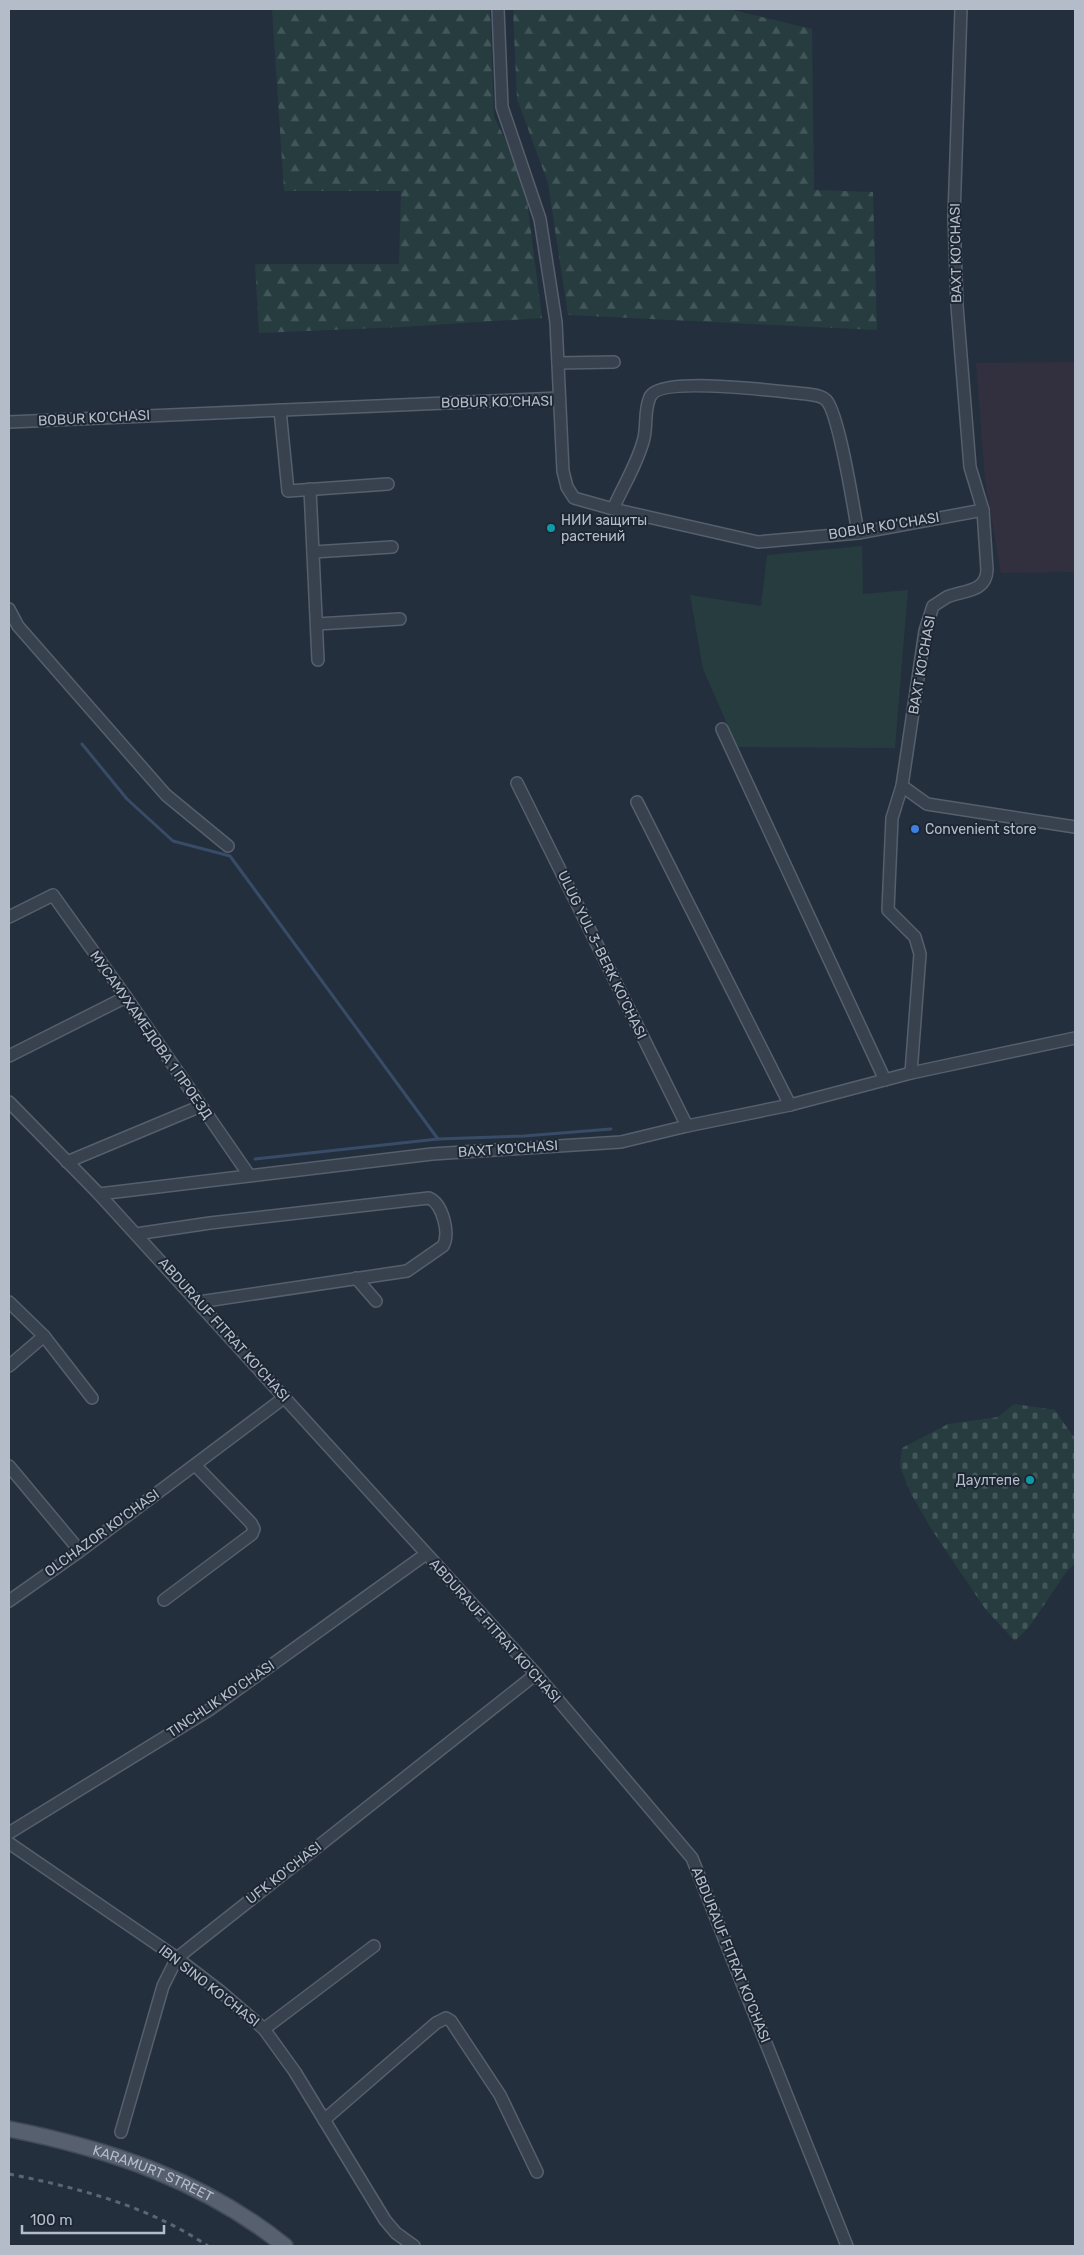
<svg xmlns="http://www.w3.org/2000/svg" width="1084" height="2255" viewBox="0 0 1084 2255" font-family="Rubik,sans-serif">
	<defs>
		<pattern id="forest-firs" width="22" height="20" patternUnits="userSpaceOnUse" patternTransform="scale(1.25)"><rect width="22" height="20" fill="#263c3f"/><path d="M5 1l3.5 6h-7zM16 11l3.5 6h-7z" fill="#435659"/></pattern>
		<pattern id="cemetery-stones" width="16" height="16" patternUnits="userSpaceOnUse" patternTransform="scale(1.25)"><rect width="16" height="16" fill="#263c3f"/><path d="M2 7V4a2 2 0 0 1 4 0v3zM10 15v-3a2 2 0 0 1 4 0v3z" fill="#435659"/></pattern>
	</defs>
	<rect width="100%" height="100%" fill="#242f3e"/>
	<polygon fill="#32303f" points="1075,362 1075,572 1001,573 985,480 976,363"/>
	<polygon fill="#263c3f" points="862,546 863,594 908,590 895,748 737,747 703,669 690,595 761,606 767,555"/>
	<g fill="url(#forest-firs)">
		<polygon points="272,9 490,9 494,117 524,177 542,318 402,327 259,333 255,264 399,264 401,191 284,191"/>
		<polygon points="513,9 729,9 812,29 814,190 873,192 877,330 568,315 548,183 517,99"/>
	</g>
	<polygon fill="url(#cemetery-stones)" points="1014,1404 1055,1410 1072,1435 1075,1437 1075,1564 1067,1571 1029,1627 1015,1641 986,1610 932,1530 911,1494 900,1467 902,1448 948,1424 998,1417"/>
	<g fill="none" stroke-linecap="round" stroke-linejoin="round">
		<g stroke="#394c67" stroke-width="3">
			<polyline points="82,744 127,799 173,841 230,856 438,1139"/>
			<polyline points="255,1159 438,1139 524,1136 611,1129"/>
		</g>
		<defs>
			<g id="minor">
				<polyline points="498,9 502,107 540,219 556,322 563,471 567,487 574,498 613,509 758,542 858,533 983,510"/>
				<polyline points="558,363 614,362"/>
				<polyline points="280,410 288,491 388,484"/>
				<polyline points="9,422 559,398"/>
				<polyline points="310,489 318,660"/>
				<path d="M613 509C623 486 638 463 644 438 647 425 644 410 650 397 660 375 783 392 807 394 813 395 821 395 826 400 839 413 854 510 858 533"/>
				<polyline points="313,552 392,547"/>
				<polyline points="9,609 18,626 166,795 228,846"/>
				<polyline points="317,624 400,619"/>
				<polyline points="722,729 885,1080"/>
				<polyline points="517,783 687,1126"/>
				<polyline points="902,786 927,804 1075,827"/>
				<polyline points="637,802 790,1105"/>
				<polyline points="9,917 53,895 126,997 249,1175"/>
				<polyline points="9,1056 126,997"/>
				<path d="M911 1073 920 954 915 937 888 910 892 818 902 786 925 631 933 606C938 603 942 600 947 597 963 590 986 593 987 570L983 510 970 467 957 306 954 216 961 9"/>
				<polyline points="9,1102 99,1194 536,1674 692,1858 847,2246"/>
				<polyline points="67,1162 201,1106"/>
				<polyline points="99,1194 432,1154 621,1142 687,1126 790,1105 911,1073 1075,1038"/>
				<path d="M136 1234 210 1223 429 1198C443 1204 450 1234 443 1246L407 1271 199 1302"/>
				<polyline points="356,1278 376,1301"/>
				<polyline points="9,1302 44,1336 92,1398"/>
				<polyline points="9,1366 44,1336"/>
				<polyline points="9,1466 80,1551"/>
				<polyline points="164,1600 252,1534 254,1529 251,1523 195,1465"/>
				<polyline points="9,1601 80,1551 285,1397"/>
				<polyline points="9,1833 209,1710 426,1554"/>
				<polyline points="9,1843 177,1958 220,1991 264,2029 295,2072 385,2220 396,2233 414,2246"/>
				<polyline points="264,2029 374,1946"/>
				<polyline points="324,2120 436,2023 446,2018 451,2021 500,2095 537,2172"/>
				<polyline points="121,2132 163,1986 177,1958 536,1674"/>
			</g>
			<g id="major">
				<path id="s1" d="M9 2129C110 2149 204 2181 285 2246"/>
			</g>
		</defs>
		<use href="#minor" stroke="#565f6c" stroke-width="14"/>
		<use href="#major" stroke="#414a57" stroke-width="18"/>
		<use href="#minor" stroke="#38414e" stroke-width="11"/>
		<use href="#major" stroke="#56606e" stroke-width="15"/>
		<path stroke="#5a6575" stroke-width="3" stroke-dasharray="5 5" stroke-linecap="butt" d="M9 2174C79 2188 148 2206 208 2246"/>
	</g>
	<g fill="#0f9aa8" stroke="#1d2633" stroke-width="2">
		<circle cx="551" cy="528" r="5"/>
		<circle cx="1030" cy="1480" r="5"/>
	</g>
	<circle fill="#3f7fe0" stroke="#1d2633" stroke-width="2" cx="915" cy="829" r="5"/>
	<g text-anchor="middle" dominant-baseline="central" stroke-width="4" stroke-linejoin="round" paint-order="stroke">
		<g font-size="14" fill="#b4bcc9" stroke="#1d2633">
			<text transform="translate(956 253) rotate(-91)">BAXT KO'CHASI</text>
			<text transform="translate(497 402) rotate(-1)">BOBUR KO'CHASI</text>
			<text transform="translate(94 418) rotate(-3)">BOBUR KO'CHASI</text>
			<text transform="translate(884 526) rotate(-9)">BOBUR KO'CHASI</text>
			<text transform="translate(922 665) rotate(-80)">BAXT KO'CHASI</text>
			<text transform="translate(602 955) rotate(64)">ULUG YUL 3-BERK KO'CHASI</text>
			<text transform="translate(151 1035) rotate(55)">МУСАМУХАМЕДОВА 1 ПРОЕЗД</text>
			<text transform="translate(508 1149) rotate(-4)">BAXT KO'CHASI</text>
			<text transform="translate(224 1330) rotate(48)">ABDURAUF FITRAT KO'CHASI</text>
			<text transform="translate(102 1533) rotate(-36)">OLCHAZOR KO'CHASI</text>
			<text transform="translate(495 1631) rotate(48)">ABDURAUF FITRAT KO'CHASI</text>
			<text transform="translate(221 1699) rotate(-34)">TINCHLIK KO'CHASI</text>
			<text transform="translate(284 1873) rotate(-38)">UFK KO'CHASI</text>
			<text transform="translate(731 1955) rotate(68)">ABDURAUF FITRAT KO'CHASI</text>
			<text transform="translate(209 1986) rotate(38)">IBN SINO KO'CHASI</text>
			<text stroke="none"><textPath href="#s1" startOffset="151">KARAMURT STREET</textPath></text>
		</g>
		<g font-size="14" fill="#b4bcc9" stroke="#1d2633" text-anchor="start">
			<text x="561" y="520">НИИ защиты<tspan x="561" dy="16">растений</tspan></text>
			<text x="925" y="829">Convenient store</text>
			<text x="1020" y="1480" text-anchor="end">Даултепе</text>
		</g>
	</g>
	<rect width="1084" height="2255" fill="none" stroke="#b4bcc9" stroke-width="20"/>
	<path d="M22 2225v8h142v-8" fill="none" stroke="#b4bcc9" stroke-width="2.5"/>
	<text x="30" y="2225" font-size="15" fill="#b4bcc9" stroke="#1d2633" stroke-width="4" paint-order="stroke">100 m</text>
</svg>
